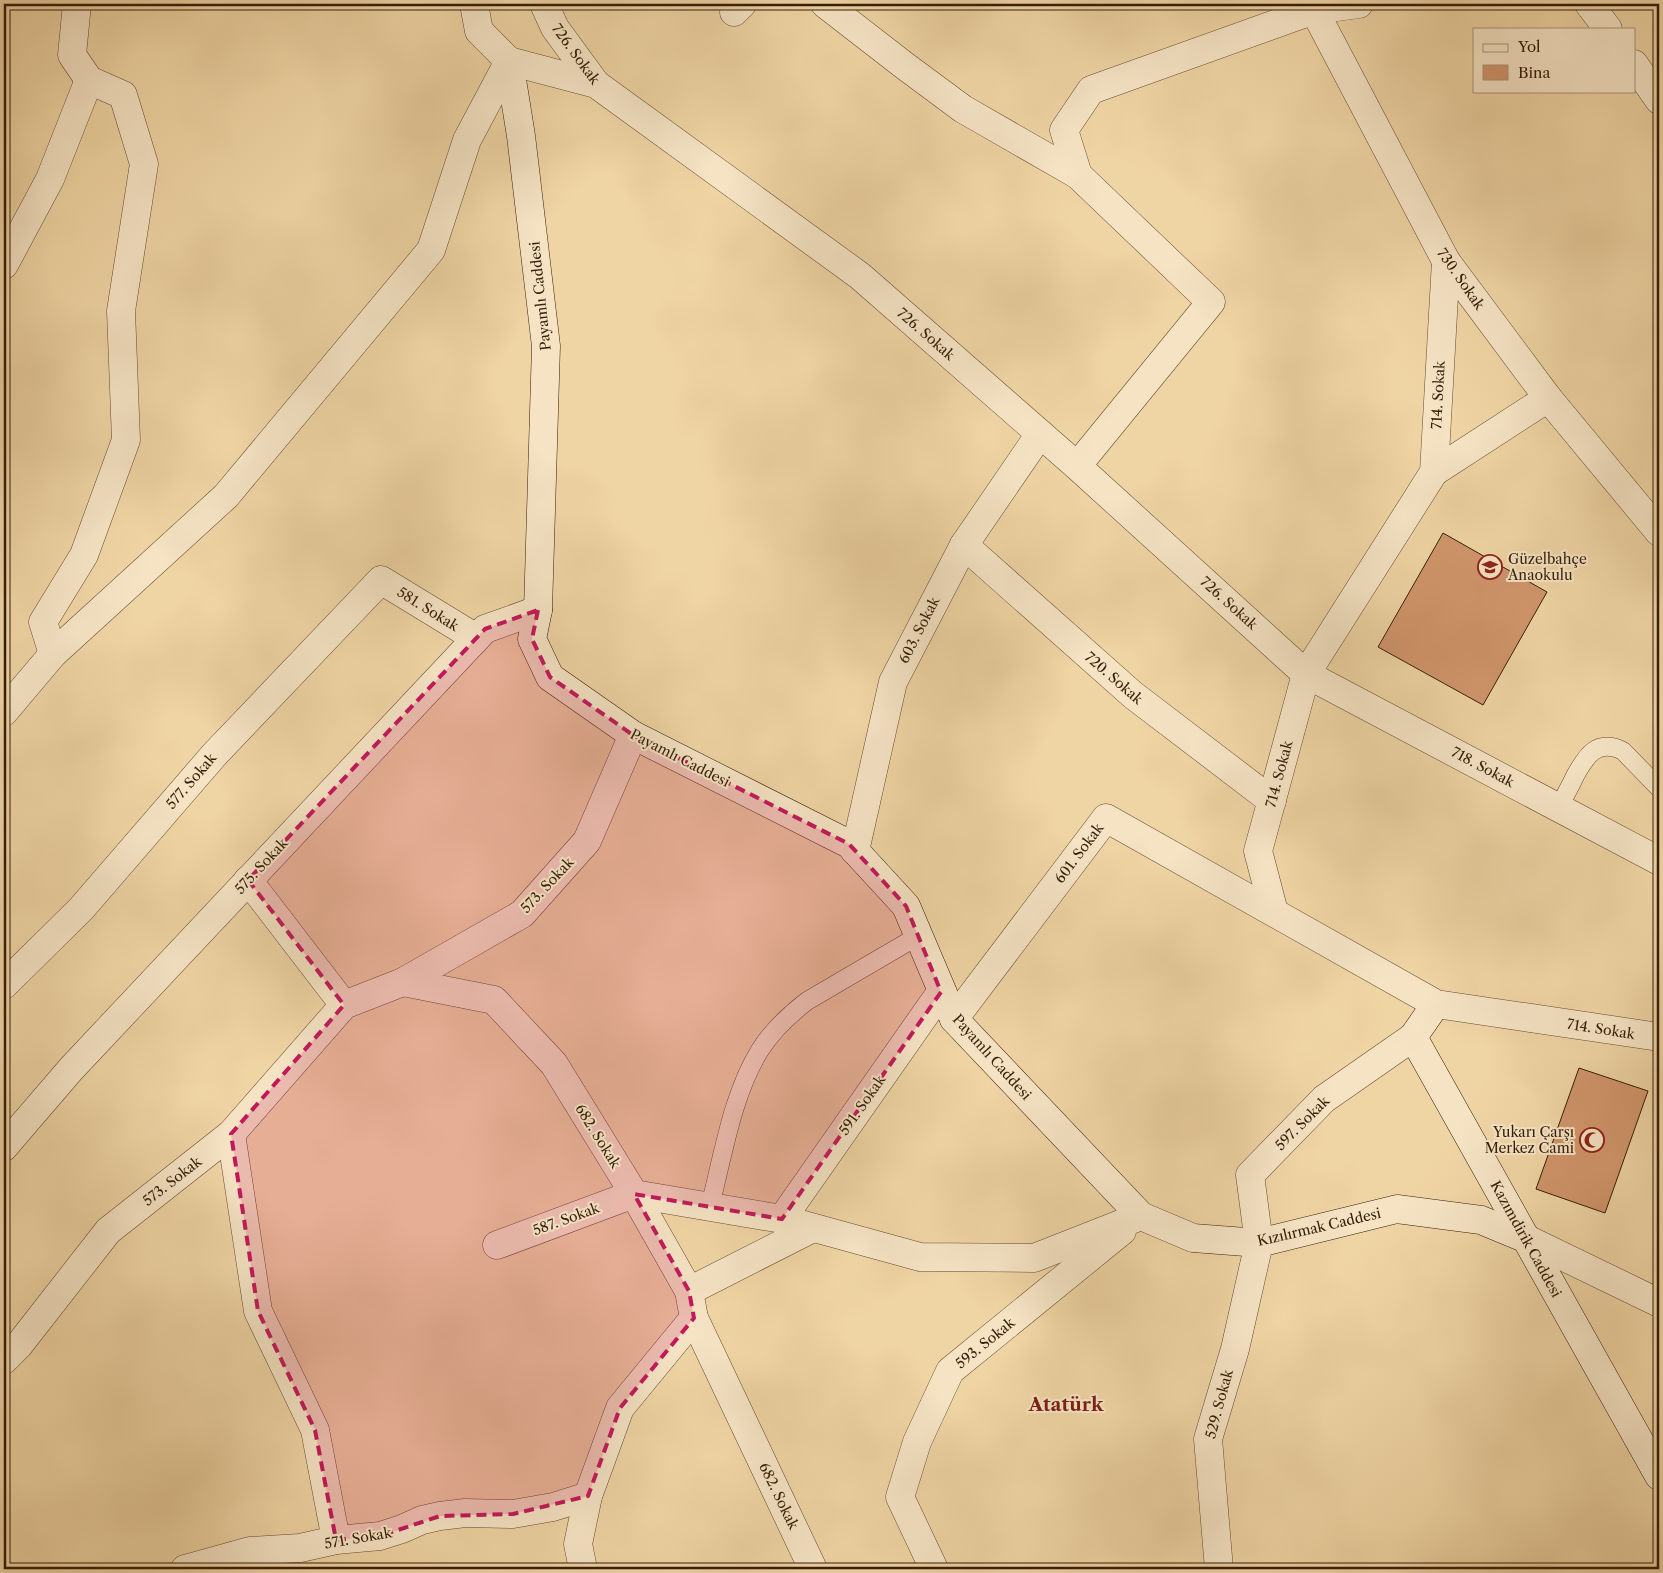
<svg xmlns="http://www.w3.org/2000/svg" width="1663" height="1573" viewBox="0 0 1663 1573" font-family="'Libre Caslon Text',serif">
	<rect width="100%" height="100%" fill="#efd4a4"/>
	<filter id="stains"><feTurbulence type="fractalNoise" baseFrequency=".004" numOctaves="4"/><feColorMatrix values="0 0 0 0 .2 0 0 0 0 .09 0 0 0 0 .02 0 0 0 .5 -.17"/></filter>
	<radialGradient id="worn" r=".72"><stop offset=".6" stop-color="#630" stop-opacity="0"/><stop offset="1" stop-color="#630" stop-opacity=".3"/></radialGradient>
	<g fill="#d1956c" stroke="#361e08">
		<polygon points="1443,533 1547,592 1483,705 1378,647"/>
		<polygon points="1579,1068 1648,1091 1605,1213 1536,1189"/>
	</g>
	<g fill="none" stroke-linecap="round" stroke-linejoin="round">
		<defs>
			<g id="service">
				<path d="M1559 807C1564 797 1570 787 1575 776 1586 756 1597 738 1623 751L1659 788"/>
				<path d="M710 1206C723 1156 732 1095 760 1050 772 1031 789 1015 807 1001L918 936"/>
			</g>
			<g id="minor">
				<polyline points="77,4 72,55 89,80"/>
				<polyline points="825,4 905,66 963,109 1078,175"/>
				<polyline points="1309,4 1314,10 1446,261 1548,398 1659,532"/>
				<polyline points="1589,4 1608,29"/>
				<polyline points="734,12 742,4"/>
				<polyline points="1634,64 1659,100"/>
				<polyline points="4,265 50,179 89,80 123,95 144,164 121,311 126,440 84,555 43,622 53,654"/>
				<polyline points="1077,466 1211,302 1078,175 1064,130 1091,90 1314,10 1359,4"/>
				<polyline points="1434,472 1548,398"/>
				<polyline points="964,545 1133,695 1272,801"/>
				<polyline points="4,712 53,654 226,496 431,250 467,140 509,61 596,84 860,276 1077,466 1306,674 1659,861"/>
				<polyline points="855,851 893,682 964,545 1040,434"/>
				<polyline points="248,880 344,1005"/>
				<polyline points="1274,912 1258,851 1306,674 1434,472 1446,261"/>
				<polyline points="403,982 522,914 587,841 633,735"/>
				<polyline points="4,985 81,909 214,755 381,580 476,638"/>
				<polyline points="954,1019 1106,818 1436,1004 1659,1037"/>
				<polyline points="231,1134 258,1311 315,1430 336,1540"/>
				<polyline points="4,1147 71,1069 485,629 538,610"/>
				<polyline points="782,1219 941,992"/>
				<polyline points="1527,1239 1659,1303"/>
				<polyline points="497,1245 634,1194 782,1219 920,1257 1034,1258 1141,1216"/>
				<polyline points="689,1291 813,1228"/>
				<polyline points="4,1360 19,1345 108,1231 231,1134 344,1005 403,982 494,1000 554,1064 634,1194 689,1291 694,1318 813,1569"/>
				<polyline points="185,1569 250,1551 300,1548 336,1540 380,1536 402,1529 422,1520 440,1516 465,1513 513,1514 553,1507 588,1496"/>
				<polyline points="583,1569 578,1544 588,1496 620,1408 694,1318"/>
				<polyline points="934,1569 900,1497 917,1442 950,1371 1122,1231"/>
				<polyline points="1219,1569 1208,1439 1235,1349 1259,1243 1250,1175 1324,1099 1413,1037"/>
			</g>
			<g id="tertiary">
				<polyline points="474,4 479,31 509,61"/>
				<polyline points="544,4 555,28 596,84"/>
			</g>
			<g id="secondary">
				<polyline points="509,61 521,136 546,346 538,610 532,639 550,677 633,735 849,844 906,906 954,1019 1141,1216 1193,1238 1259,1243 1397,1209 1481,1220 1527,1239"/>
				<polyline points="1436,1004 1413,1037 1659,1476"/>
			</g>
		</defs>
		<use href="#service" stroke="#644c2f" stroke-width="19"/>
		<use href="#minor" stroke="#644c2f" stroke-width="29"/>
		<use href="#tertiary" stroke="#644c2f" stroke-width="29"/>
		<use href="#secondary" stroke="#361e08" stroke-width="29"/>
		<use href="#service" stroke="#f5e3c4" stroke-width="18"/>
		<use href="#minor" stroke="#f5e3c4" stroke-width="28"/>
		<use href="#tertiary" stroke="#f5e3c4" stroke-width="28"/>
		<use href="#secondary" stroke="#f5e3c4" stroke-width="28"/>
	</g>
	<path fill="#c2185b" fill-opacity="0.2" stroke="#c2185b" stroke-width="4" stroke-dasharray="10 6" stroke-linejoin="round" d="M538 610 532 639 550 677 633 735 849 844 906 906 941 992 782 1219 634 1194 689 1291 694 1318 620 1408 588 1496 513 1514 440 1516 380 1536 336 1540 315 1430 258 1311 231 1134 344 1005 248 880 485 629Z"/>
	<defs>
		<symbol id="school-ring" viewBox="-11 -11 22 22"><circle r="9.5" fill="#f5e3c4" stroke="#8f2418" stroke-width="1.5"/><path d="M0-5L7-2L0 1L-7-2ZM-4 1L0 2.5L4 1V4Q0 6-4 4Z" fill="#8f2418"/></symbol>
		<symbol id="mosque-ring" viewBox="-11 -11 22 22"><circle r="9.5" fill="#f5e3c4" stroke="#8f2418" stroke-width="1.5"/><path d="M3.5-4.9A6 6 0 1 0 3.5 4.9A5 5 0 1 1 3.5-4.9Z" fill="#8f2418"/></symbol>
	</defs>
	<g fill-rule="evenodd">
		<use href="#school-ring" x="1476" y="553" width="28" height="28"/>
		<use href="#mosque-ring" x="1578" y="1126" width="28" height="28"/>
	</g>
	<g text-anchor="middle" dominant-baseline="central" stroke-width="4" stroke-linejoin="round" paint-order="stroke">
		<g font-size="14" fill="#361e08" stroke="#f5e3c4">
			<text transform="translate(576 54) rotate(54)">726. Sokak</text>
			<text transform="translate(1461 279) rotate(55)">730. Sokak</text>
			<text transform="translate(540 296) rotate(-96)">Payamlı Caddesi</text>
			<text transform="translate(926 334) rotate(41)">726. Sokak</text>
			<text transform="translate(1438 395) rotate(-87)">714. Sokak</text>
			<text transform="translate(1229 603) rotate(42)">726. Sokak</text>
			<text transform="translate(428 609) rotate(32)">581. Sokak</text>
			<text transform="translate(919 630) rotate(-63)">603. Sokak</text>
			<text transform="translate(1114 678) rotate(41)">720. Sokak</text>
			<text transform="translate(680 758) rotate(27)">Payamlı Caddesi</text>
			<text transform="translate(1483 767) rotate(28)">718. Sokak</text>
			<text transform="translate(1279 774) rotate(-75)">714. Sokak</text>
			<text transform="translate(191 781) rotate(-49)">577. Sokak</text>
			<text transform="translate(1079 853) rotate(-53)">601. Sokak</text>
			<text transform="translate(261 866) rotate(-47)">575. Sokak</text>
			<text transform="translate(547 885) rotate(-47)">573. Sokak</text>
			<text transform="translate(1601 1029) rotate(9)">714. Sokak</text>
			<text transform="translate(992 1057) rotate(48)">Payamlı Caddesi</text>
			<text transform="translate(862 1105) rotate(-55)">591. Sokak</text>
			<text transform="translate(1302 1123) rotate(-45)">597. Sokak</text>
			<text transform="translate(598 1136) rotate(58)">682. Sokak</text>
			<text transform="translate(172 1181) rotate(-38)">573. Sokak</text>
			<text transform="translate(566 1219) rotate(-20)">587. Sokak</text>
			<text transform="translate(1319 1227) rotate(-13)">Kızılırmak Caddesi</text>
			<text transform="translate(1526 1239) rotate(61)">Kazımdirik Caddesi</text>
			<text transform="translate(985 1343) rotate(-39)">593. Sokak</text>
			<text transform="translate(1219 1404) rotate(-75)">529. Sokak</text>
			<text transform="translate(779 1496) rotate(64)">682. Sokak</text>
			<text transform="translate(358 1538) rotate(-10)">571. Sokak</text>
		</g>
		<g font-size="14" fill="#361e08" stroke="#f5e3c4" text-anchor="start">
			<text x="1508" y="559">Güzelbahçe<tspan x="1508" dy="16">Anaokulu</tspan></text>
			<text x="1574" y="1132" text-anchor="end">Yukarı Çarşı<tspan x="1574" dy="16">Merkez Cami</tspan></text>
		</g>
		<g font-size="19" font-weight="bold" fill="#7a1f14" stroke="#f5e3c4">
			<text x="1066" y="1404">Atatürk</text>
		</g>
	</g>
	<rect width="1663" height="1573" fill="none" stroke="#efd4a4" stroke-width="20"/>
	<rect x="5" y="5" width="1653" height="1563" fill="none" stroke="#361e08" stroke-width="2.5"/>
	<rect x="10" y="10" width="1643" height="1553" fill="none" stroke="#361e08"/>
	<rect x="1473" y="28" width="162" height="65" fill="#f5e3c4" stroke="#a99479"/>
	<rect x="1483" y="44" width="25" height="8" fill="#f5e3c4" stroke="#a99479"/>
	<text x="1518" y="52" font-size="15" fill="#361e08">Yol</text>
	<rect x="1483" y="65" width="25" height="15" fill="#d1956c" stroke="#a99479"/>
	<text x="1518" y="78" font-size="15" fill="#361e08">Bina</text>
	<rect width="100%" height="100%" filter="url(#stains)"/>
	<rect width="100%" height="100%" fill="url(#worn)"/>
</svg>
